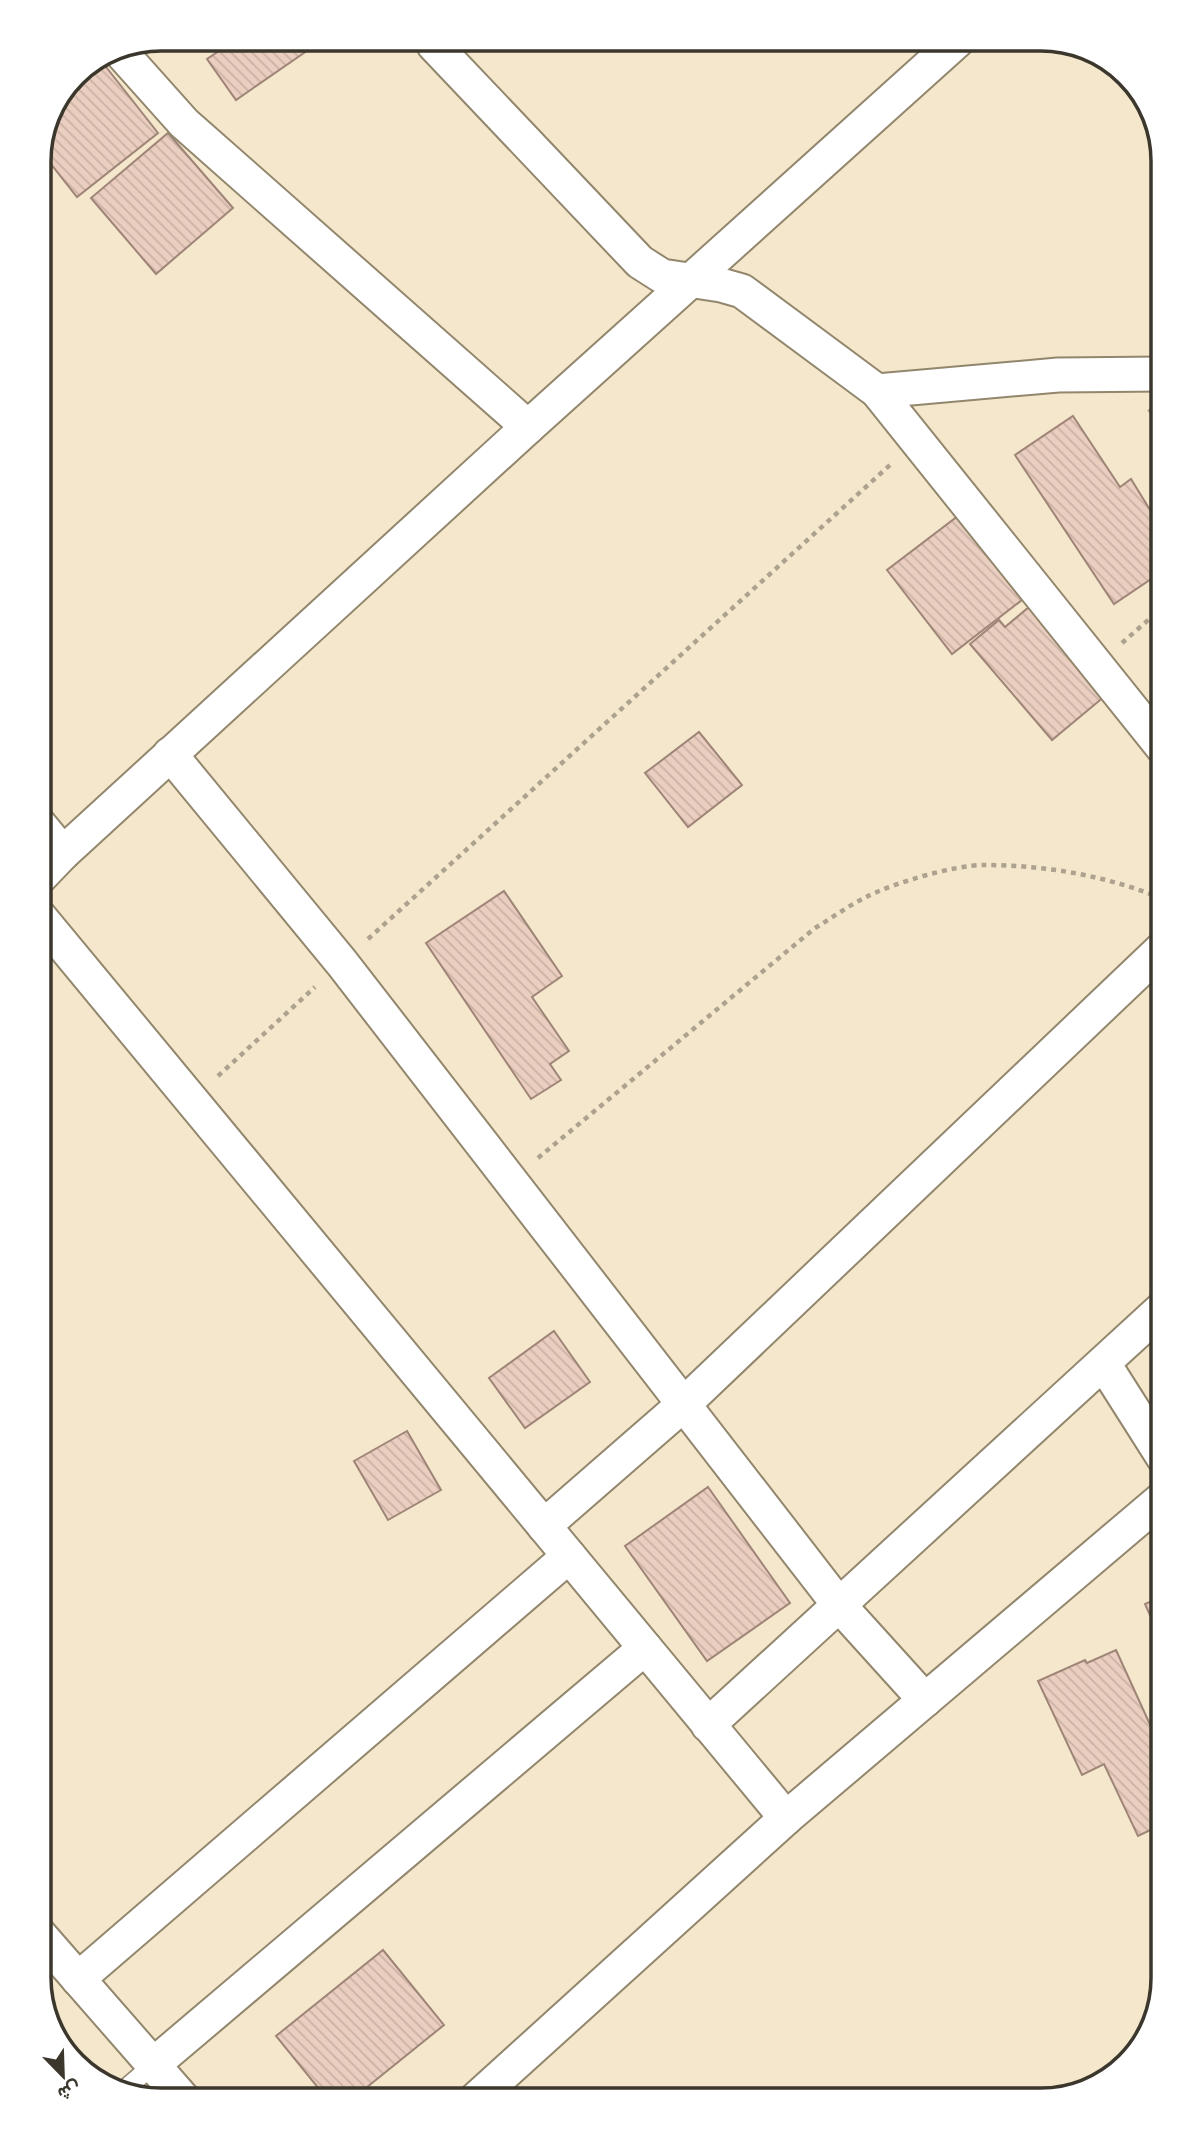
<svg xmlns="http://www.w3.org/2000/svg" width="1202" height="2139" viewBox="0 0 1202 2139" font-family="'Zilla Slab',Vazirmatn,serif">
	<defs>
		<pattern id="building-back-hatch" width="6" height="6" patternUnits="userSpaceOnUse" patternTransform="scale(1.75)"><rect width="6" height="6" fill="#eacebf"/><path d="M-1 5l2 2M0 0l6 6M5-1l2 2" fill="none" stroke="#cab2a4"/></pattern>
	</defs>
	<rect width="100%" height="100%" fill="#f4e7cc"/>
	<g fill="url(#building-back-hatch)" stroke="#9f8577" stroke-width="2">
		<polygon points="314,46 236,100 207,59 225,47"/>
		<polygon points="99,58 158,133 77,197 40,150 75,74"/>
		<polygon points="168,133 233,208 156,274 91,198"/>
		<polygon points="1073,416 1120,487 1131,479 1163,531 1163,571 1114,604 1015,455"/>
		<polygon points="958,516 1022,600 952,654 887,570"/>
		<polygon points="1035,602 1111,691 1052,740 970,644 999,620 1005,627"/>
		<polygon points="699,732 742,785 688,827 645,773"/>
		<polygon points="504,891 562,976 532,997 569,1051 550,1064 561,1080 531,1099 426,943"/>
		<polygon points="554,1331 590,1382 525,1428 489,1378"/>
		<polygon points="407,1431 441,1490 388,1520 354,1461"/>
		<polygon points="708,1487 790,1603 707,1661 625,1546"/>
		<polygon points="1163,1596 1163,1644 1145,1604"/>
		<polygon points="1116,1650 1163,1753 1163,1824 1138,1836 1104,1764 1082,1775 1038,1681 1085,1660 1087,1663"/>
		<polygon points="383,1950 444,2025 351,2100 328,2100 276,2036"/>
	</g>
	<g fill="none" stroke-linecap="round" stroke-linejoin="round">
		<defs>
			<polyline id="lane" points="124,2090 153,2065"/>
			<g id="street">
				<polyline points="434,45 640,262 662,276 721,285 742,291 877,391 1163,748"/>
				<polyline points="117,48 184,123 528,427"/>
				<polyline points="877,391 1058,375 1163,374"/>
				<polyline points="170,754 342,963 839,1605 925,1700"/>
				<polyline points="39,824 63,853"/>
				<polyline points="39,878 63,853 528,427 958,40"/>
				<polyline points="39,916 786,1818"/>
				<polyline points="1104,1364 1163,1457"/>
				<polyline points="544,1526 684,1404 1163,948"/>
				<polyline points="708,1725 1163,1308"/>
				<polyline points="39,1934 184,2100"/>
				<polyline points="78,1979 569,1556"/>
				<polyline points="153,2065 645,1648"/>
				<polyline points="475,2100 786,1818 1163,1498"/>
			</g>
		</defs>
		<use href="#lane" stroke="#92866d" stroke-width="21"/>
		<use href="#street" stroke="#92866d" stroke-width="37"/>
		<g stroke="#aca28e" stroke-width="4.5" stroke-dasharray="5 5" stroke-linecap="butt">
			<polyline points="1149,409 1163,427"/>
			<polyline points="1122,643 1163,607"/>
			<polyline points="368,939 890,465"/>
			<polyline points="218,1076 315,987"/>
			<path d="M538 1158 815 928C832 918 848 906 866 897 894 883 953 865 985 865 1045 865 1108 876 1163 899"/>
		</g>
		<use href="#lane" stroke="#fff" stroke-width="18"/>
		<use href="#street" stroke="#fff" stroke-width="33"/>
	</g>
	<path d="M0 0H1202V2139H0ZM161 51H1041A110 110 0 0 1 1151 161V1978A110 110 0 0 1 1041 2088H161A110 110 0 0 1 51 1978V161A110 110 0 0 1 161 51Z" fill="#fff" fill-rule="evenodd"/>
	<path fill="none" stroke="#3c372d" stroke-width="3.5" d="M161 51H1041A110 110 0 0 1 1151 161V1978A110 110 0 0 1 1041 2088H161A110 110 0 0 1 51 1978V161A110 110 0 0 1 161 51Z"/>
	<g transform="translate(63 2076) rotate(157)" stroke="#ffffff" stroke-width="5" paint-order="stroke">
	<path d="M0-5L12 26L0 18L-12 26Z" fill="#3c372d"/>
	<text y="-10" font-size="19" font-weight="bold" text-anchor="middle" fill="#3c372d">ش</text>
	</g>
</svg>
